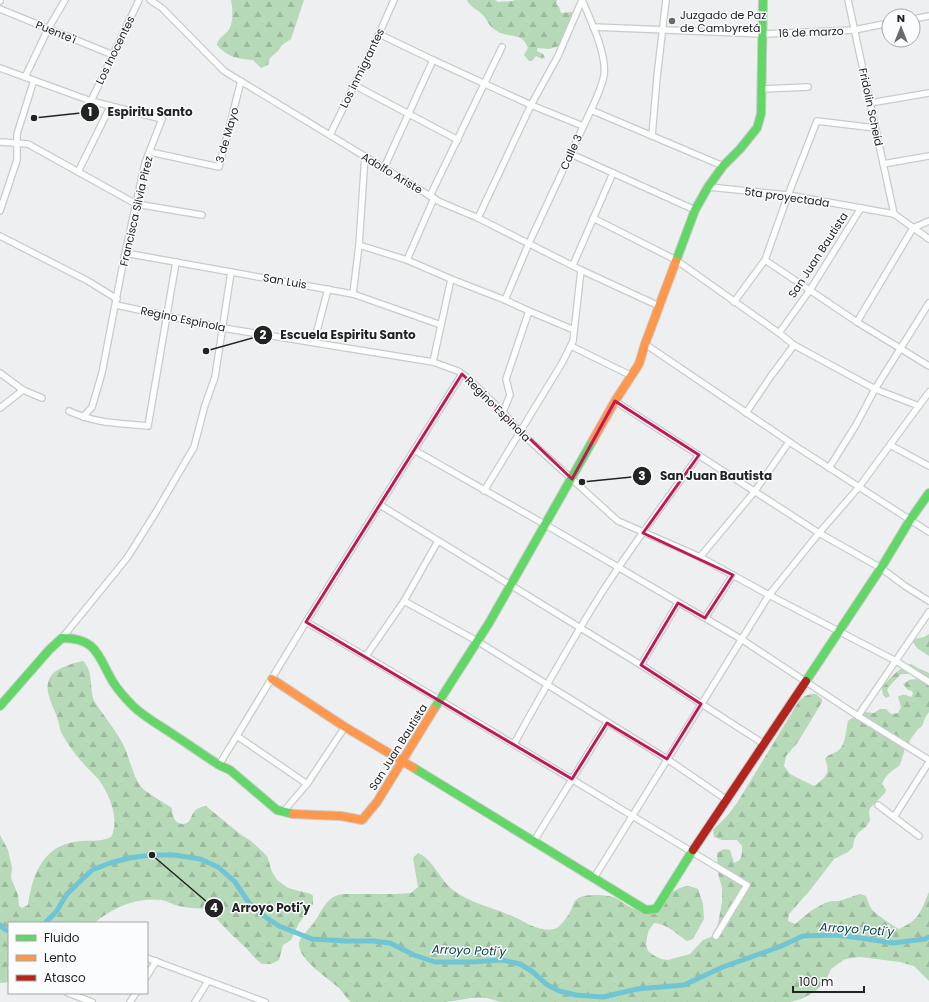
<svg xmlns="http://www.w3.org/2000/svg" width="929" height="1002" viewBox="0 0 929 1002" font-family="Poppins,sans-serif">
	<defs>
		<pattern id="forest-firs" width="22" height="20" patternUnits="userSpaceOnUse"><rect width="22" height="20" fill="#b6d9b7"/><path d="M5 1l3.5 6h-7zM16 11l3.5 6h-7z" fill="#9cba9d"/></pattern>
	</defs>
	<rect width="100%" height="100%" fill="#edeff0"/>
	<g fill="url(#forest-firs)">
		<path d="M231 0H304L291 39 282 45 278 51 270 58 268 65 261 68 253 60C238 59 227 57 217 45 218 38 221 38 226 33 234 27 233 9 231 0Z"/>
		<path d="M467 0H495L498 2C504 1 510 2 516 0H557L556 4 559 7 561 13 572 12 573 18 559 46 549 49 538 48 537 51 543 54 545 58 542 59 536 56 532 61H529L524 55 528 48C522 31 510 39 497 31 488 26 489 22 483 15 477 9 470 7 467 0Z"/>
		<polygon points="929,634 929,656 917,648 913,642 914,639 924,637"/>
		<path d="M83 661C94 672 89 687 94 701 103 715 115 729 123 744 129 756 134 781 143 789 152 796 163 802 172 808 172 817 176 827 187 823 191 821 191 815 194 812 196 808 202 807 206 806L240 834 251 841 267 856 272 872 277 880 288 888 311 894 313 896V904L299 923 291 940 283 945 279 960 271 964H262L256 959 244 946 232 935 207 909C198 908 188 908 179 906 173 905 168 901 162 900 136 897 114 907 94 923H9V982L0 983V835L8 850 12 868 11 878 18 895 19 906 22 908 28 905C32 877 42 847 74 842 87 839 99 843 111 837 120 820 110 795 99 780 92 772 83 764 76 755 71 748 65 740 61 732 59 727 59 722 57 717 53 705 42 689 51 676 56 668 74 663 83 661Z"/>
		<path d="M911 664 918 668 929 673V712L925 718 922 726 918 729 910 740 909 744 904 748C905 753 901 759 900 765 892 771 886 774 882 784L886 790 885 793 870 808 869 812 870 820 867 826 858 833 854 840 853 847 848 852 834 859 811 889 789 914 788 921 795 924 812 910 825 903 831 901H839L860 894 866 896C868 900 869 905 871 908 872 912 895 927 899 929 920 919 920 913 929 892V981L914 966 900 962 860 957 845 959 831 969 825 981 815 992 801 999 790 1002H500L487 998H471L447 1002H351C346 998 343 992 339 988 328 978 298 960 299 943 300 936 313 926 317 918 323 907 329 896 342 894H396L411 893 418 887 413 858 418 853C432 858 440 880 453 890 469 903 495 908 514 917 524 921 531 927 542 929 545 930 550 930 554 929 560 928 567 917 570 912 573 907 573 902 577 899 583 893 606 895 613 897 622 900 630 911 640 909 659 907 667 892 683 887 688 885 693 887 698 889L703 904 704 919 693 939 687 941C676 934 668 924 654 923L649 930 647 937 646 944 648 951 653 955 661 959 668 960 690 954 703 940 711 937 718 924 722 902V888L718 873 717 853 724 849 730 850 734 863 740 860 742 853V846L737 840H722L714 837 713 830 728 815 737 803 793 711C800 700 802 694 816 694L822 699V702L798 742 786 756 784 766 790 774 814 786C826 777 831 773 825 759 828 754 834 754 838 751 846 745 846 729 848 721 852 717 857 718 864 712L874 713 880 709H886L891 714 898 713 901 707 898 697C903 693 906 695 911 697L913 694 912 691 908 690 903 684 909 680 916 679 917 676 912 672 909 674H901C896 680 891 683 887 690L890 696 886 698 883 695 882 688C890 677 899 668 911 664Z"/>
	</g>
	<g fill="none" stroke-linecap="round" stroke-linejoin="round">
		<g stroke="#70c5d5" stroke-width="5">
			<polyline points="45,923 56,912 67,894 92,870 110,863 129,858 152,855 174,855 200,859 218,867 235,882 249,903 264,916 279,926 312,939 347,941 373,941 390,943 414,955 435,962 472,962 502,960 520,964 533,972 546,984 559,991 576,995 603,997 637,989 684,985 723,967 779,947 803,936 835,935 861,938 893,943 925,939 929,937"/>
			<polyline points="0,925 4,929 9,931"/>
		</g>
		<defs>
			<g id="street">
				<polyline points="150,0 162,8 224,71 440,202 478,218 581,270 659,306"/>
				<polyline points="848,0 894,214"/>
				<polyline points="0,1 0,0"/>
				<polyline points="0,9 113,55"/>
				<polyline points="913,19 929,16"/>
				<polyline points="593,27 764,34 854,30 889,23"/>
				<polyline points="379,34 433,60"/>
				<polyline points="0,68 91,101 162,119 145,163 125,253 102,373 92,407 83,417"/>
				<polyline points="25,77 48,29 65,0"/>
				<polyline points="354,85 458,140"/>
				<polyline points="762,89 808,87"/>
				<polyline points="91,101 139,0"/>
				<polyline points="870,103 929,93"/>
				<polyline points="591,110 723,166"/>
				<polyline points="330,135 379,34 394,0"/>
				<polyline points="652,136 657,77 666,0"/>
				<polyline points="0,142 28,144 136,204 202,215"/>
				<polyline points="150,152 219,167 241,81"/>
				<polyline points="571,154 695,210"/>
				<polyline points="883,164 929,156"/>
				<polyline points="384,168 433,60 531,105 583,126"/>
				<polyline points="78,172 110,107"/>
				<polyline points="708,187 788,195 894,214 929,239"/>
				<polyline points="430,196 502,47"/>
				<polyline points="0,211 17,160 17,134 34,80"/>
				<polyline points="478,218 531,105 558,56 582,0"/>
				<polyline points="593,218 676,260 779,333 794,345 875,389 919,406"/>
				<polyline points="0,236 88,281 117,299"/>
				<polyline points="359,245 407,260 451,279 505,300 529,311 574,330"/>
				<polyline points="125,253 353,294 441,325"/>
				<polyline points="407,260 434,198"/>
				<polyline points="765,260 857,322 929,366"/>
				<polyline points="573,265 613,173"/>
				<polyline points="353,294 359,245 365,156"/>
				<path d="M505 300 529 243 591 110C596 99 602 87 604 75 607 54 590 19 582 0"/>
				<polyline points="734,302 765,260 788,195 817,121 875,128"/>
				<polyline points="116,305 223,328 433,362 458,371 468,378 503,412 520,432 618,521 700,557 769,595 896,661 929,682"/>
				<polyline points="857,322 913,228 929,221"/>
				<polyline points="779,333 810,290 861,208"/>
				<polyline points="314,342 328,289"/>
				<polyline points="645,344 797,447 929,532"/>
				<polyline points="571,346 632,376"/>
				<polyline points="433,362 451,279"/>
				<polyline points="0,373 23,390 42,398"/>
				<polyline points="615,401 819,533 881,568 905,586 929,601"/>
				<polyline points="0,408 23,390"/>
				<path d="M69 411C97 424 118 423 148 426L176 262"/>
				<polyline points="503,412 510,395 506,379 529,311"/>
				<polyline points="746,413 771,376 794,345"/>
				<polyline points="890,445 929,466"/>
				<polyline points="414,450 546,525 741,639 858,716 929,760"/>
				<polyline points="829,468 856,425 875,389 929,303"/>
				<polyline points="484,491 562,363 573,341 581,270"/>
				<polyline points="380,505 641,665 764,744"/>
				<polyline points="700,557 755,491 789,442"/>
				<polyline points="404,601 477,641 667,759 727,800"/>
				<polyline points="705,618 733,575"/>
				<path d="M306 622C455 707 600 797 747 885L716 936"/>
				<polyline points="62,638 127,558 156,512 194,447 205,405 215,377 231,272"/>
				<polyline points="366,656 404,601 438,541"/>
				<polyline points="641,665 678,603"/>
				<polyline points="858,716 929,612"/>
				<polyline points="237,736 307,784"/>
				<path d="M514 744C541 695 569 645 599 597 630 548 665 502 699 455"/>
				<polyline points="219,765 306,622 462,374"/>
				<polyline points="878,805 919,836"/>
				<polyline points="283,812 307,784 345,727"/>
				<polyline points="894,817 929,762"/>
				<polyline points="534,841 607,723"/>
				<polyline points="594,878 769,595 819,533 859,487 929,392"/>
				<polyline points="147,958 265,1002"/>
				<polyline points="147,976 156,961"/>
				<polyline points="68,993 92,1002"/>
				<polyline points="130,1002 136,993"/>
				<polyline points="195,1002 208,981"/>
			</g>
			<g id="fast">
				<polyline points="676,261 695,210 708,187 723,166 740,149 757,128 761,114 763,0"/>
				<polyline points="806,681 881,568 910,520 929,493"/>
				<path d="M0 706 49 650 62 638C98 638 98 657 113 682 118 690 126 699 133 706 143 716 156 723 168 731 185 742 202 754 219 765L230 770 277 810 293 814"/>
				<polyline points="434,709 489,623 593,440"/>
				<polyline points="414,768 646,910 656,909 693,850"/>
			</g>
			<g id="slow">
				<polyline points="593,440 615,401 639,364 645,344 676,261"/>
				<polyline points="272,679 345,727 414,768"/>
				<polyline points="293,814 341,816 362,820 377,802 434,709"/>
			</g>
			<polyline id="jam" points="693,850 806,681"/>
		</defs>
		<use href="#street" stroke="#c9cacb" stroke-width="8"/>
		<use href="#fast" stroke="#c9cacb" stroke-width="10"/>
		<use href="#slow" stroke="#c9cacb" stroke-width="10"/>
		<use href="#jam" stroke="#c9cacb" stroke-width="10"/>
		<use href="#street" stroke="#fcfdfd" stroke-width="5.5"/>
		<use href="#fast" stroke="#63d668" stroke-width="8"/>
		<use href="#slow" stroke="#ff974d" stroke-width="8"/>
		<use href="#jam" stroke="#b3261e" stroke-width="8"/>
	</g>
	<path fill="none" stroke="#c2185b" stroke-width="3" stroke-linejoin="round" d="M462 374 572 479 615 401 699 455 643 533 733 575 705 618 678 603 641 665 701 704 667 759 607 723 572 779 306 622Z"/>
	<circle fill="#696a6b" stroke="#fafcfe" stroke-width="1.5" cx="672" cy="21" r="4"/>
	<g text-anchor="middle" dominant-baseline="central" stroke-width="3" stroke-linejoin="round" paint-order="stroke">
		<g font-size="11" fill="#222323" stroke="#fafcfe" text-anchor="start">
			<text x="680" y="15">Juzgado de Paz<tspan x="680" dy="13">de Cambyretá</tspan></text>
		</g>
		<g font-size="11" fill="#222323" stroke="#fafcfe">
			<text transform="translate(56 32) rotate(22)">Puente'i</text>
			<text transform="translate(811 32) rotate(-2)">16 de marzo</text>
			<text transform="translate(115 50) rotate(-64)">Los Inocentes</text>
			<text transform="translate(362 68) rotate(-64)">Los inmigrantes</text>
			<text transform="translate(871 107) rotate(78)">Fridolin Scheid</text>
			<text transform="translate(227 135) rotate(-74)">3 de Mayo</text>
			<text transform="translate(571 152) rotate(-66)">Calle 3</text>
			<text transform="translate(392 173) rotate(31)">Adolfo Ariste</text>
			<text transform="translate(787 197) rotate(8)">5ta proyectada</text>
			<text transform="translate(136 211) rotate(-77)">Francisca Silvia Pirez</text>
			<text transform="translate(818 255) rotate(-57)">San Juan Bautista</text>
			<text transform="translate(285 281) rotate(10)">San Luis</text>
			<text transform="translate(183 319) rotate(12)">Regino Espinola</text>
			<text transform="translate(498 409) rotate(45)">Regino Espinola</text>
			<text transform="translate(398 747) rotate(-58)">San Juan Bautista</text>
		</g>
		<g font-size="12" font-style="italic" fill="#043c46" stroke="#fafcfe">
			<text transform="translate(857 929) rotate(4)">Arroyo Poti´y</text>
			<text transform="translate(469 950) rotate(2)">Arroyo Poti´y</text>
		</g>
	</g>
	<path fill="none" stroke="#222323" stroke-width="1.5" d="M34 118L90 112M206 351L263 335M582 482L642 476M152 855L214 908"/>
	<g fill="#222323" stroke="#fafcfe" stroke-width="1.5">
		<circle cx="34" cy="118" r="4"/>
		<circle cx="206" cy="351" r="4"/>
		<circle cx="582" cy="482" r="4"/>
		<circle cx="152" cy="855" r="4"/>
		<circle cx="90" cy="112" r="10"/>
		<circle cx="263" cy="335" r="10"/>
		<circle cx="642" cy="476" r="10"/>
		<circle cx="214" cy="908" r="10"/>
	</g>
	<g font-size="12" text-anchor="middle" font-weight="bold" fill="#fff">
		<text x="90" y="116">1</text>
		<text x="263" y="339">2</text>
		<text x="642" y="480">3</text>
		<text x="214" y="912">4</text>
	</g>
	<g font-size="12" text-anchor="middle" font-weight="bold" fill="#222323" stroke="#fafcfe" stroke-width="3" stroke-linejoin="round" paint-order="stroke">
		<text x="150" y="116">Espiritu Santo</text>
		<text x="348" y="339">Escuela Espiritu Santo</text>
		<text x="716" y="480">San Juan Bautista</text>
		<text x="271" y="912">Arroyo Poti´y</text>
	</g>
	<rect x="8" y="922" width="140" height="72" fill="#fafcfe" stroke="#a4a5a6"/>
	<rect x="16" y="935" width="20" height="6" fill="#63d668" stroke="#a4a5a6"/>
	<text x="44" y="942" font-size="12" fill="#222323">Fluido</text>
	<rect x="16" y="955" width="20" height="6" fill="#ff974d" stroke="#a4a5a6"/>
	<text x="44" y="962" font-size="12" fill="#222323">Lento</text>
	<rect x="16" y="975" width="20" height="6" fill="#b3261e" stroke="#a4a5a6"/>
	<text x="44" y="982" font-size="12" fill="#222323">Atasco</text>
	<g transform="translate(901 28)"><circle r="19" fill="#fafcfe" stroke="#a4a5a6"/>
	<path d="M0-3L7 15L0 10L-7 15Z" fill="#696a6b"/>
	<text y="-6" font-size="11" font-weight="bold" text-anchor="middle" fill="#222323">N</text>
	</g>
	<path d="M793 986v6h71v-6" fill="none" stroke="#222323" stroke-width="2"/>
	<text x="799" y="986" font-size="12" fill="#222323" stroke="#fafcfe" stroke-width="3" paint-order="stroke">100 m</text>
</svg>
